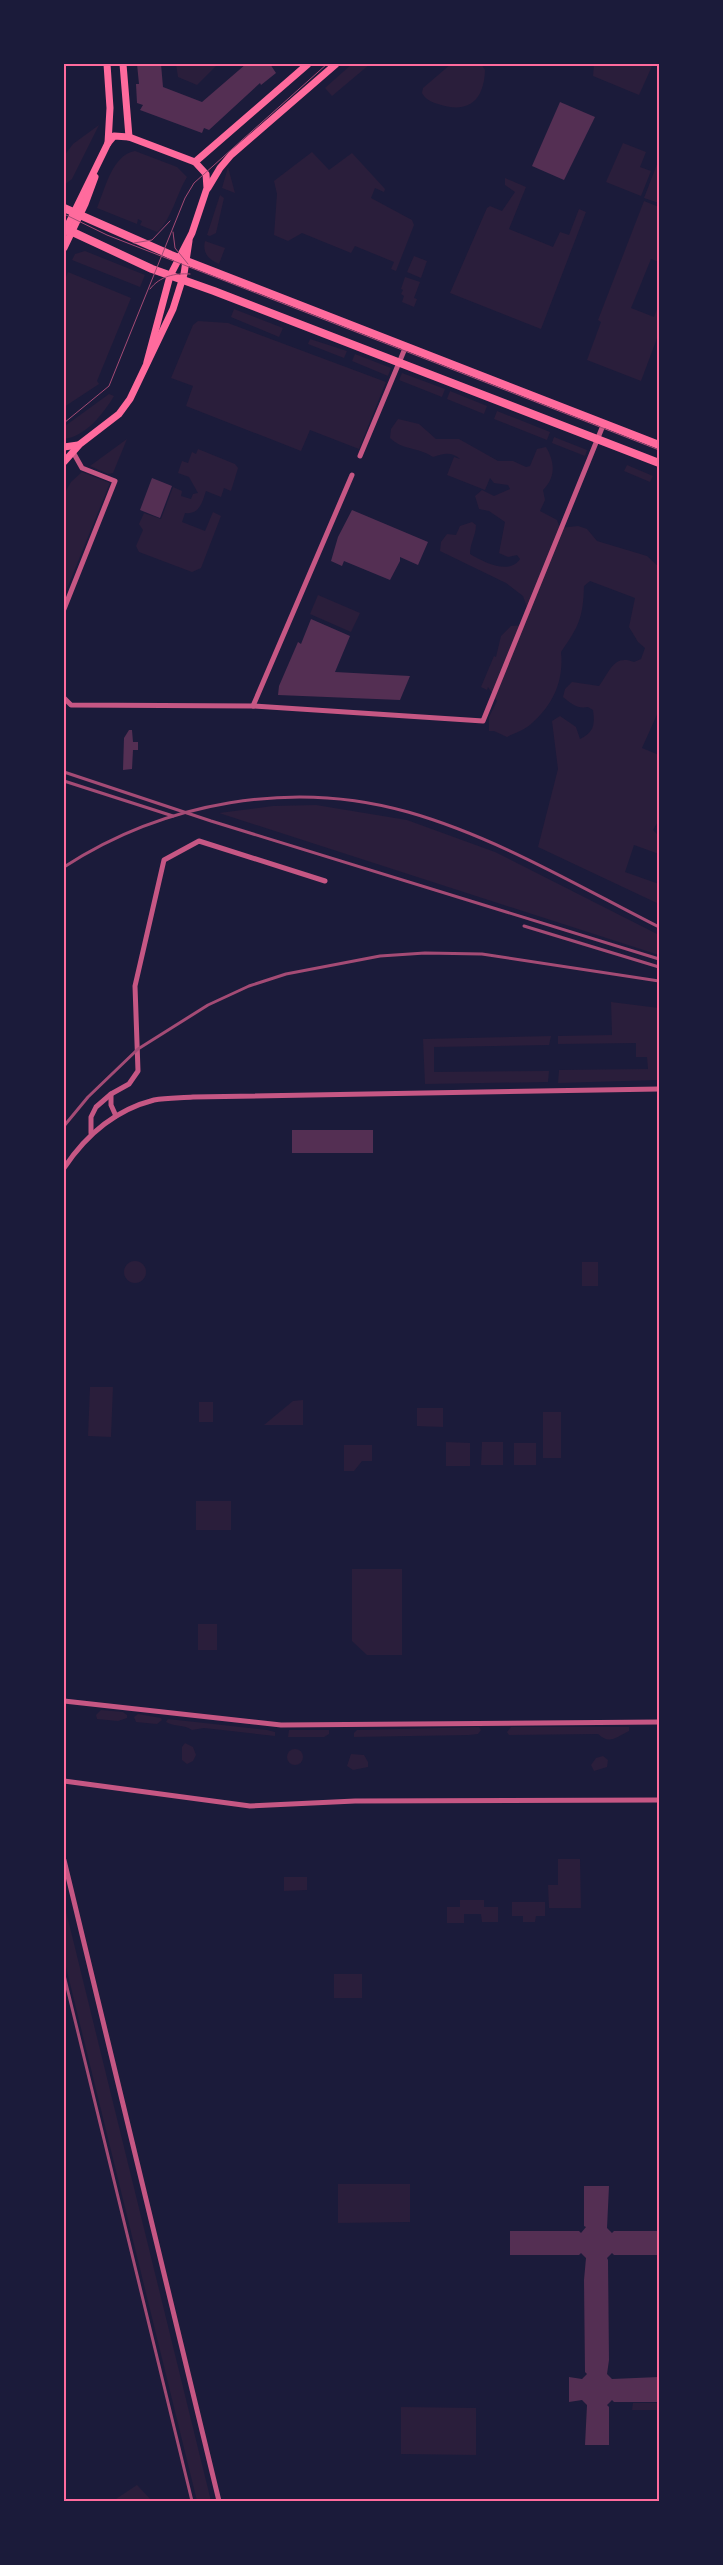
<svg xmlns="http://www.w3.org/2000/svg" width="723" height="2565" viewBox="0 0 723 2565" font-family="Ubuntu,sans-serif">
	<rect width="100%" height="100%" fill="#1b1b3a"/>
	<g fill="#2a1e3b">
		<polygon points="176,64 218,64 197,85 178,77"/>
		<polygon points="352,64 370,64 332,96 325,88"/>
		<path d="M451 64H481L485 70C484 102 467 114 438 104 431 102 425 99 422 93L423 88Z"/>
		<polygon points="594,64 653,64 639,95 593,76"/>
		<polygon points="99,125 72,179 64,185 64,156 73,144"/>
		<polygon points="623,143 646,152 640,167 651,171 641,196 606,182"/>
		<path d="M135 151 177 167 187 177C177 193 171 221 157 232L140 225 142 221 138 219 137 224 97 208C105 189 112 155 135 151Z"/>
		<polygon points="312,152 329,170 352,153 385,189 384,192 375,188 371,198 412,220 414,225 396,271 391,269 394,262 355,246 351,253 302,233 288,241 274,235 277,194 274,181"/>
		<polygon points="659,159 659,203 644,198"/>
		<polygon points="228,167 235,193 222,188"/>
		<polygon points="505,178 526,187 509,229 553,247 560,232 569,235 579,209 586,212 541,329 450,293 487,208 490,206 502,211 515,192 505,185"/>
		<polygon points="220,195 224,198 216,233 210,236 207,235"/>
		<polygon points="644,201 659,207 659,262 651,259 631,308 654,317 659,304 659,333 641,381 587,360 601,322 598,320"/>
		<path d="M205 241 225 248 219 264C209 260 202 253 205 241Z"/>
		<polygon points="85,251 145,275 140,287 72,260 75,254"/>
		<polygon points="414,256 427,261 421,278 407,272"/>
		<polygon points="68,272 131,298 97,381 99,384 64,407 64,282"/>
		<polygon points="405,277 420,282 414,298 417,299 414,307 402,302 404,296 401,294 403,290 401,289"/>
		<polygon points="234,309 283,328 279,337 231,317"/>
		<polygon points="198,321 228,323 386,382 359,449 310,430 301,451 186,406 193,386 171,378 193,325"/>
		<polygon points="310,339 347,351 344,358 308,344"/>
		<polygon points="355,354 391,368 388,376 352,361"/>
		<polygon points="402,373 445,389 442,397 399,380"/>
		<polygon points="450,391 487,406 484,414 447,399"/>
		<path d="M109 394 114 396C104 413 85 437 64 439L65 426Z"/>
		<polygon points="497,411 550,432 547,440 494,419"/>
		<path d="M398 419 419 424 436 439H459L498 461H513L526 467 530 466 537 449 546 447C555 462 556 477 543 490L545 500 540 511 557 520 560 528 578 526 587 529 597 541 647 556 659 567V710L642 748 659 755V820L653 830 659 836V854L634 845 625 872 659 884V904L538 847 558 769 552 721 560 716 576 727 580 739C594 732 595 725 593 710L588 707C577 709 572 704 563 697L565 689 572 682 599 686C610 671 614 654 634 662L641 659 645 648 638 642 629 627 635 598 590 581 584 586C583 618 579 626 561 652 564 681 553 705 531 724 525 730 514 733 507 737L494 731H489V717L497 701 488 687 487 690 481 687 494 656 496 657 501 636 511 626 525 625 529 613 523 596 506 583 440 551 441 542 447 534 456 535 460 526 472 522 476 525C476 535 470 543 470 554 482 561 509 576 520 559L517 555 508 557 499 553 505 522 489 511 479 509 475 496 482 490 494 496 510 489 508 485 494 483 490 478 485 490 447 475 454 457 460 459C451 451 443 454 433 457 418 447 402 450 390 438L391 429Z"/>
		<polygon points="554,437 587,450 585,456 552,443"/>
		<polygon points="127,439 113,473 108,474 90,466"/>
		<path d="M198 449 235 464 238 468 231 491 224 488 221 497 206 491C202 503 199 515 185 513L182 522 205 531 213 512 221 516 201 568 192 572 139 552 136 546 143 530 139 524 144 513 161 519 173 487 182 491 181 496 191 499 193 494 198 493 189 477 178 473 182 461 188 463 192 452 196 454Z"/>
		<polygon points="627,465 653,476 650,482 624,471"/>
		<polygon points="82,472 110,483 64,596 64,494 71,482"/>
		<polygon points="318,595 360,613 351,632 310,614"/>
		<polygon points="316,805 407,820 495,852 659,935 659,955 219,813 273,806"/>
		<polygon points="611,1002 659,1008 659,1080 558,1083 559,1070 648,1069 647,1057 636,1057 636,1043 558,1044 558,1036 612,1035"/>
		<polygon points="551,1036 549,1045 434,1047 434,1072 549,1071 548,1082 425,1084 423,1039"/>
		<circle cx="135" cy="1272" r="11"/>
		<rect x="582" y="1262" width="16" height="24"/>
		<polygon points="90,1387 113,1387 111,1437 88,1436"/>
		<polygon points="303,1400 303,1425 264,1425 293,1401"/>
		<rect x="199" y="1402" width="14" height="20"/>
		<polygon points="417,1408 443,1408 443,1427 417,1426"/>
		<rect x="543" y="1412" width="18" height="46"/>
		<polygon points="446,1442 470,1443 470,1466 446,1466"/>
		<polygon points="482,1442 503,1442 503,1465 481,1465"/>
		<rect x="514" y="1443" width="22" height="22"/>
		<polygon points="344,1445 372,1445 372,1461 362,1461 354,1471 344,1471"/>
		<rect x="196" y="1501" width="35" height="29"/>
		<polygon points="352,1569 402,1569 402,1655 367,1655 352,1641"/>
		<rect x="198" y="1624" width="19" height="26"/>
		<polygon points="101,1710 123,1712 127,1715 127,1718 118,1721 97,1719 96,1715"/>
		<polygon points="138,1714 161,1718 162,1720 157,1724 136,1722 134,1717"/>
		<path d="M168 1719 267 1730 275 1732V1736L204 1728 192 1730C184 1724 174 1727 166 1722Z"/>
		<polygon points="479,1727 481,1730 478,1734 469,1735 354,1737 354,1733 357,1730"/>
		<path d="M511 1727H629V1731C616 1737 610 1745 598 1734L509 1735 507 1732Z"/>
		<polygon points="289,1730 329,1730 329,1734 324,1737 288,1737"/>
		<polygon points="185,1743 193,1747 196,1755 193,1761 187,1764 182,1760 182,1747"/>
		<circle cx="295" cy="1757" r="8"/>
		<polygon points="351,1754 364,1755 368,1762 368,1767 353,1770 347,1766"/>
		<polygon points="603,1756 608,1760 607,1767 594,1771 591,1765 596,1758"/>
		<polygon points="558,1859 580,1859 581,1908 549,1908 548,1885 558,1885"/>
		<polygon points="284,1877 307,1877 307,1890 284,1891"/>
		<polygon points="460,1900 484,1900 484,1907 498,1907 498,1922 482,1922 481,1914 464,1914 464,1923 447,1923 447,1907 460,1907"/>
		<polygon points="512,1902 545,1902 545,1916 536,1916 535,1922 523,1922 523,1916 512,1916"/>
		<polygon points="64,1903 211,2501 197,2501 64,1959"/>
		<rect x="334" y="1974" width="28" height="24"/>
		<polygon points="338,2184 410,2184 410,2222 338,2223"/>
		<polygon points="633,2403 659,2403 659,2410 632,2410"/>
		<polygon points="401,2407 476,2408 476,2455 401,2454"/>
		<polygon points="137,2485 152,2501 113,2501"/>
	</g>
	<g fill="#542f53">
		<polygon points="137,64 161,64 163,87 202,102 246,64 270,64 276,73 261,85 260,83 209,130 204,128 202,133 140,110 143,105 137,103 136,84 139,84"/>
		<polygon points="560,102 595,117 564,180 532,166"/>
		<polygon points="152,478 172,486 160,518 140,510"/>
		<polygon points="352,510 428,542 418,565 400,557 400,561 390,580 344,561 342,566 331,561 338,537"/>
		<polygon points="311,619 350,636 335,672 410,676 400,700 278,695 279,686 298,642 301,644"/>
		<polygon points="129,730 132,730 133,742 138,742 138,750 133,750 132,769 123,770 124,738"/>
		<rect x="292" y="1130" width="81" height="23"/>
		<polygon points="584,2186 609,2186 607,2228 612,2233 614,2231 659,2231 659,2255 614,2255 612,2253 607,2258 608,2260 609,2360 607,2374 612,2379 659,2377 659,2402 614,2402 612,2400 607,2405 609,2407 609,2445 585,2445 587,2405 582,2400 569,2402 569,2377 582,2379 587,2374 585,2372 584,2280 586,2258 581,2253 579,2255 510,2255 510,2231 579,2231 581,2233 586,2227 584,2226"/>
	</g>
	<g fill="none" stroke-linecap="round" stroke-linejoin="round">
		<g stroke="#c65784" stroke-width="5">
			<polyline points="360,456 406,346"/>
			<polyline points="64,609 115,481 82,468 73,452"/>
			<polyline points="64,698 71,705 253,706 483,721 604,423"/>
			<polyline points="253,706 352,475"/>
			<polyline points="111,1094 111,1105 116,1116"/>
			<polyline points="91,1133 91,1117 96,1107 111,1094 129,1084 138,1071 135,986 164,860 199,841 325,881"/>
			<path d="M64 1168C86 1135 115 1110 154 1100 166 1098 180 1098 193 1097L659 1089"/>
			<polyline points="64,1701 281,1725 659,1722"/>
			<polyline points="64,1781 250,1806 355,1801 659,1800"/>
			<polyline points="64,1860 219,2501"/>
		</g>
		<g stroke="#ff6b9d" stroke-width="7">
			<polyline points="107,64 110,108 108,143"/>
			<polyline points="123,64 129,137"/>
			<polyline points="195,162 308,64"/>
			<polyline points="208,188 220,168 231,155 336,64"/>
			<polyline points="64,233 108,143 114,136 129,137 195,162 206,174 207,188 192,233 170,276 147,362"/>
			<polyline points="64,248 85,204 95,177"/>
			<polyline points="64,447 78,445"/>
			<polyline points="64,462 80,444 119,414 130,399 173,309 184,274 189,241"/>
		</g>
		<g stroke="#ff6b9d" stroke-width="8">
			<polyline points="64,208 171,255 659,445"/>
			<polyline points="64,228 152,269 214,291 659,463"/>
		</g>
		<g stroke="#a44b75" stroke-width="1">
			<polyline points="64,214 107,235 659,450"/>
			<polyline points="173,232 175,248 188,264"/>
			<polyline points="134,243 152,240 170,221"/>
			<path d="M150 289C160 276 175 273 190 274"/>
			<polyline points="64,423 109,386 185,198 194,183 327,64"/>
		</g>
		<g stroke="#a44b75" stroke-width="3">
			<polyline points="64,772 211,821 659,959"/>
			<polyline points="64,781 173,816"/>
			<path d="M64 867C164 802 292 779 408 812 496 837 578 886 659 927"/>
			<polyline points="524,926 659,967"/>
			<polyline points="64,1126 88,1097 138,1049 208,1005 249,986 286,974 380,956 425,953 482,954 659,981"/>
			<polyline points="64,1975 192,2501"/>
		</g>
	</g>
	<rect width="723" height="2565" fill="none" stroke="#1b1b3a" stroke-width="130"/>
	<rect x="65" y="65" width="593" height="2435" fill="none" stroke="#ff6b9d" stroke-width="2"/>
</svg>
